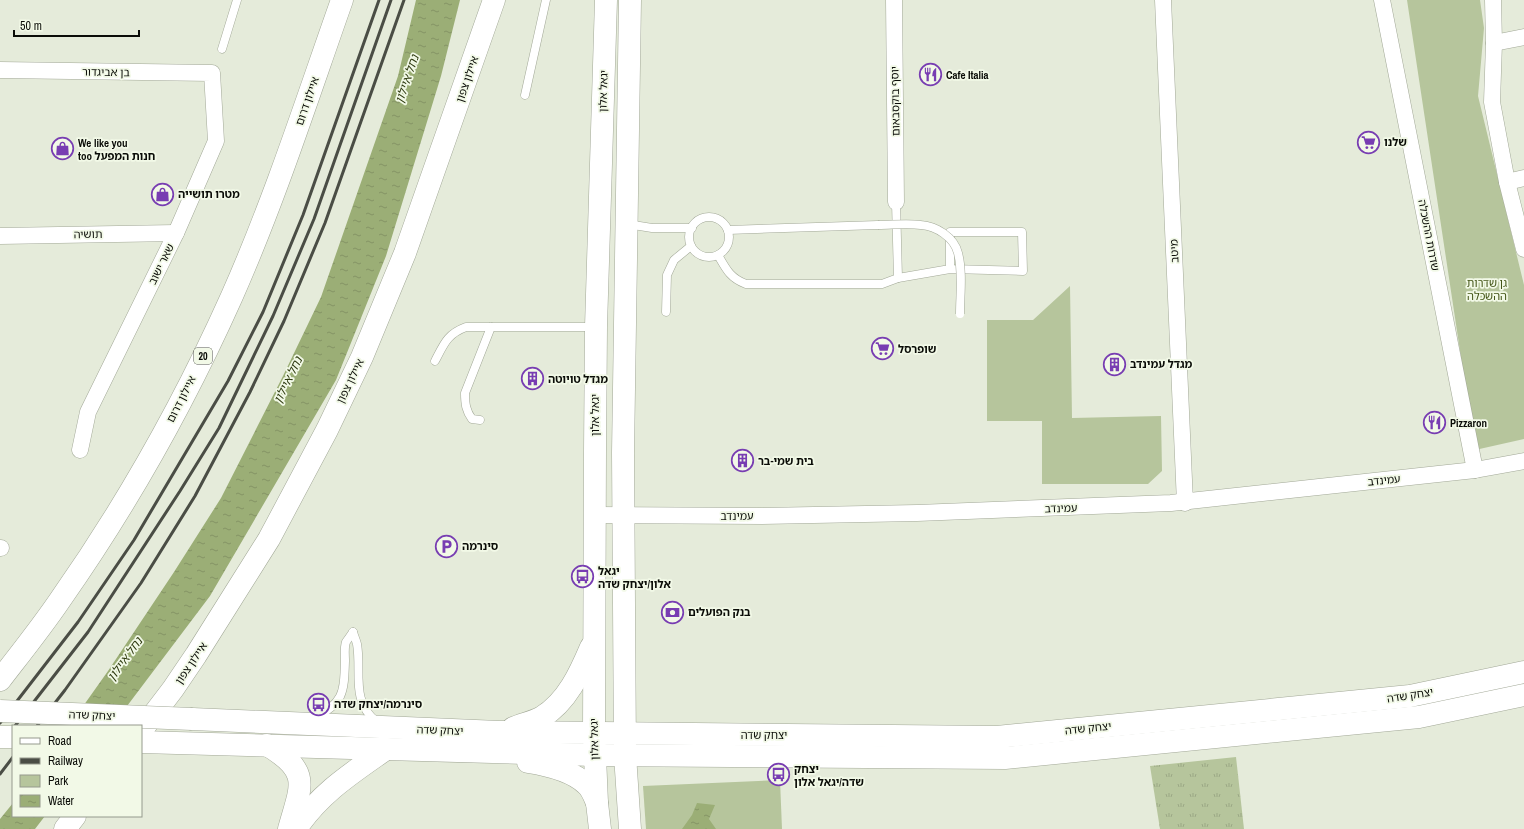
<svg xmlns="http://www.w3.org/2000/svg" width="1524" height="829" viewBox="0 0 1524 829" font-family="'Archivo Narrow','Noto Sans Hebrew',sans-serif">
	<defs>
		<pattern id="grass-tufts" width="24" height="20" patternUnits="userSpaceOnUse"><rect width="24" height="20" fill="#b6c59c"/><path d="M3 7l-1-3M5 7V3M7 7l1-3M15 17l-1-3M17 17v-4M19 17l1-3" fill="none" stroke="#9ba885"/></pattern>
		<pattern id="water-ripples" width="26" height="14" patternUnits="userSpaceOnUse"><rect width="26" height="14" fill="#9bae76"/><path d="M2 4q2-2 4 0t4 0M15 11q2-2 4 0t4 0" fill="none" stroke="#849465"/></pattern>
	</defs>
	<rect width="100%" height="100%" fill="#e5ebda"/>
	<polygon fill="url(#grass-tufts)" points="1236,757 1244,829 1160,829 1150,766"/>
	<g fill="#b6c59c">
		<polygon points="1407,0 1480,0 1484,28 1478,96 1524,285 1524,439 1475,450"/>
		<polygon points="1070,286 1072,418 1161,416 1162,471 1148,484 1042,484 1042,421 987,421 987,320 1033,320"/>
		<polygon points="780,780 782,829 646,829 643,786"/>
	</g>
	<g fill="url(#water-ripples)">
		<polygon points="416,0 460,0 441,76 386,256 336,380 210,596 112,726 69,726 108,671 174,572 221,498 283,376 321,297 398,76"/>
		<polygon points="13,803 13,816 45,816 35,829 0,829 0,819"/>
		<polygon points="697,803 715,805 709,819 716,829 682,829 692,815"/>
	</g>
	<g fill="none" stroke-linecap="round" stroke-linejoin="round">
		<defs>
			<g id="lane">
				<polyline points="222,49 237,0"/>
				<polyline points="525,95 546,0"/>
				<circle cx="709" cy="237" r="20"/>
				<polyline points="627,224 652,228 692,228"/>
				<polyline points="728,230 878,225"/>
				<path d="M718 255C726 269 730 278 746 284H882L898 278 896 202"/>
				<polyline points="898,278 950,269 1023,271 1022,232 950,232 950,269"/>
				<polyline points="666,312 667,275 674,260 691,246"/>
				<path d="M435 361C444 344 447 334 466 327H595"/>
				<path d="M480 420 472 419C466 411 465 404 465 393L491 327"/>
				<path d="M353 632C354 636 356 640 357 644 362 672 350 701 377 722"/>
				<path d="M313 718C344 704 344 692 345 661 345 655 344 647 346 642 348 639 351 635 353 632"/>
			</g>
			<g id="street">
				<polyline points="894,0 896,202"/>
				<polyline points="1163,0 1185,503"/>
				<polyline points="1382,0 1475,470"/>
				<polyline points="1493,0 1494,43 1492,102 1507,182 1524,249"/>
				<polyline points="1494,43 1524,37"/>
				<polyline points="0,70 212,73 216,141 176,233 88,412 80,450"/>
				<polyline points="1507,182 1524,178"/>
				<polyline points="0,236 176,233"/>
				<polyline points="595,515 762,516 917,513 1171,503 1475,470 1524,461"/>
				<polyline points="0,548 1,548"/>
			</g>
			<g id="secondary">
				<polyline points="630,0 623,453 625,755 630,829"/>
				<polyline points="192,719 499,732 997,737 1410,696 1524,672"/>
				<path d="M513 728C522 724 533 722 542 717 567 702 580 673 591 647"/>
				<polyline points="141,742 594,755 1005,758 1419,717 1524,695"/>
				<path d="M267 745C312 772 301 785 289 829"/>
				<path d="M528 762C547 765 572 771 586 784 592 789 594 796 597 803"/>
				<path d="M296 829C320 793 352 773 386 749"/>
				<polyline points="600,829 597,803 594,733 595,451 596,327 606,0"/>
			</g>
			<g id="highway">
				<path d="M0 680C20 654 41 628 60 600 126 506 185 401 232 296 275 199 307 99 342 0"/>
				<polyline points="141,731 173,689 196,655 269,539 327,430 362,357 405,253 494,0"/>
				<polyline points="65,829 75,816"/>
			</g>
		</defs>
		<use href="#lane" stroke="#a2a897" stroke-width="9"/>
		<use href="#street" stroke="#a2a897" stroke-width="17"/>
		<use href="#secondary" stroke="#a2a897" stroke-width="23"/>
		<use href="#highway" stroke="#a2a897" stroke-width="23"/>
		<use href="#lane" stroke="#fff" stroke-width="8"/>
		<use href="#street" stroke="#fff" stroke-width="16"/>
		<use href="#secondary" stroke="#fff" stroke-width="22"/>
		<use href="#highway" stroke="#fff" stroke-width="22"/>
		<g stroke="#4a4d45" stroke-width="3">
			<polyline points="0,723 78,622 134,540 228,381 263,312 303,215 379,0"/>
			<polyline points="15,726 88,632 180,491 219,428 273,316 314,219 391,0"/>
			<polyline points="37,726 65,690 141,583 195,496 250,392 284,321 325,223 404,0"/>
			<polyline points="0,745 13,728"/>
			<polyline points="0,774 13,757"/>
		</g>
		<defs>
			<path id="lane-bridge" d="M878 225C892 225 907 223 921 225 936 226 954 237 958 253 963 272 960 295 960 314"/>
			<g id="secondary-bridge">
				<polyline points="0,711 192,719"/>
				<polyline points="0,737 13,737"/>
			</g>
		</defs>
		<use href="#lane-bridge" stroke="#a2a897" stroke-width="9" stroke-linecap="butt"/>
		<use href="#secondary-bridge" stroke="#a2a897" stroke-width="23" stroke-linecap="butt"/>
		<use href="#lane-bridge" stroke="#fff" stroke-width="8"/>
		<use href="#secondary-bridge" stroke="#fff" stroke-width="22"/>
	</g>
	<defs>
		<symbol id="restaurant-ring" viewBox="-11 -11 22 22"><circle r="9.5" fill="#f2f9e7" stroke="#783db2" stroke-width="1.5"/><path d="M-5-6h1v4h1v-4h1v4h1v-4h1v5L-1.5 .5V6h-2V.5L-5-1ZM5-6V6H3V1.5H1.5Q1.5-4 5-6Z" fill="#783db2"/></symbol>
		<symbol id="supermarket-ring" viewBox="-11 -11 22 22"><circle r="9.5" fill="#f2f9e7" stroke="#783db2" stroke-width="1.5"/><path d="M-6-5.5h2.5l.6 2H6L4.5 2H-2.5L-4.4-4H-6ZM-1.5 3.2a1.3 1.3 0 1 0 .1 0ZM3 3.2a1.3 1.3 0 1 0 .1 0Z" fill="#783db2"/></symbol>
		<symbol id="shop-ring" viewBox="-11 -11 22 22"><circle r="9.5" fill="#f2f9e7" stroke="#783db2" stroke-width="1.5"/><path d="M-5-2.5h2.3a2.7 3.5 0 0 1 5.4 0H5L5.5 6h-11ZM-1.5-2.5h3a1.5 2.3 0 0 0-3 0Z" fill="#783db2"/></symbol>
		<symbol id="building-ring" viewBox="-11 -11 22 22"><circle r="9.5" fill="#f2f9e7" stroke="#783db2" stroke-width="1.5"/><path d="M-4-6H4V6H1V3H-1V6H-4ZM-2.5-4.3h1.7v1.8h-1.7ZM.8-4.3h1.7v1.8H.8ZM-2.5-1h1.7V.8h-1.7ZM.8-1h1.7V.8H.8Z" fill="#783db2"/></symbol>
		<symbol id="parking-ring" viewBox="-11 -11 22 22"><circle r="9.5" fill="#f2f9e7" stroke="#783db2" stroke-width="1.5"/><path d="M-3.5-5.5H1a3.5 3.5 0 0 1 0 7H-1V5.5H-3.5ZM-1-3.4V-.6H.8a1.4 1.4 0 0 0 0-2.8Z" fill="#783db2"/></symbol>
		<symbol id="bus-ring" viewBox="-11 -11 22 22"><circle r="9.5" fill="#f2f9e7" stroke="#783db2" stroke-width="1.5"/><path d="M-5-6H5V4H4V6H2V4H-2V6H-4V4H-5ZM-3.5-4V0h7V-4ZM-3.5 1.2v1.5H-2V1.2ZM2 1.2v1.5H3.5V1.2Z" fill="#783db2"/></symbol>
		<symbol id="bank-ring" viewBox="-11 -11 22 22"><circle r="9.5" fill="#f2f9e7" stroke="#783db2" stroke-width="1.5"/><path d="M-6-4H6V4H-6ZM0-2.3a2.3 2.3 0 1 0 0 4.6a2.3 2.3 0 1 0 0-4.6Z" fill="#783db2"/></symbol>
	</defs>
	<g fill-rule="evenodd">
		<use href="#restaurant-ring" x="918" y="62" width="25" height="25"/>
		<use href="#supermarket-ring" x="1356" y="130" width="25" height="25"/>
		<use href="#shop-ring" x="50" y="136" width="25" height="25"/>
		<use href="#shop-ring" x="150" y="182" width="25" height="25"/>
		<use href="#supermarket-ring" x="870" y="336" width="25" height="25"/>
		<use href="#building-ring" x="1102" y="352" width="25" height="25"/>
		<use href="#building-ring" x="520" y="366" width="25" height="25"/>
		<use href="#restaurant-ring" x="1422" y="410" width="25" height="25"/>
		<use href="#building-ring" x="730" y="448" width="25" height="25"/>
		<use href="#parking-ring" x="434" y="534" width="25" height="25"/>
		<use href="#bus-ring" x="570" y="564" width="25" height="25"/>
		<use href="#bank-ring" x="660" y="600" width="25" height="25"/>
		<use href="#bus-ring" x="306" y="692" width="25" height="25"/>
		<use href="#bus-ring" x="766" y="762" width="25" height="25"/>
	</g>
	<g text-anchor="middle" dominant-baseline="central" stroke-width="3.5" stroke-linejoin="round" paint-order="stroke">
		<rect fill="#f2f9e7" stroke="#50534a" stroke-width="1" x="194" y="348" width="18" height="16" rx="3"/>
		<g font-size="10" font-weight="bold" fill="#0a0c07">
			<text x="203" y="356">20</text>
		</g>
		<g font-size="11" fill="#0a0c07" stroke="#f2f9e7">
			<text transform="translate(106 72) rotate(1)">בן אביגדור</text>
			<text transform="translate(467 79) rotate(-71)">איילון צפון</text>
			<text transform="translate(603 91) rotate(-88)">יגאל אלון</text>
			<text transform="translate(307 101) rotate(-71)">איילון דרום</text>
			<text transform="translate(895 101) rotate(-91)">יוסף בוקסבאום</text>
			<text transform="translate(88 234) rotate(-1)">תושיה</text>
			<text transform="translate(1429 235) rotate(79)">שדרות ההשכלה</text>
			<text transform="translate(1174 251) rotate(-92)">מיטב</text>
			<text transform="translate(161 264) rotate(-64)">שאר ישוב</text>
			<text transform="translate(350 381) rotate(-64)">איילון צפון</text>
			<text transform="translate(181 399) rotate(-63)">איילון דרום</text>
			<text transform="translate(595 415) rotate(-90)">יגאל אלון</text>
			<text transform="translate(1384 480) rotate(-6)">עמינדב</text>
			<text transform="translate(1061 508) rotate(-2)">עמינדב</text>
			<text x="737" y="516">עמינדב</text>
			<text transform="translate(191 663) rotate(-56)">איילון צפון</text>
			<text transform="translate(1410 695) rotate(-9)">יצחק שדה</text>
			<text transform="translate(92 715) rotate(2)">יצחק שדה</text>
			<text transform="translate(1088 728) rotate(-6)">יצחק שדה</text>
			<text transform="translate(440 730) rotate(2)">יצחק שדה</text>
			<text x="764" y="735">יצחק שדה</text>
			<text transform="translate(594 739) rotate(-91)">יגאל אלון</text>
		</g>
		<g font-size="11" font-weight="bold" fill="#0a0c07" stroke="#f2f9e7" text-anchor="start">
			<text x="946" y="75">Cafe Italia</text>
			<text x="1384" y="142">שלנו</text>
			<text x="78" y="143">We like you<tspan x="78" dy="13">too חנות המפעל</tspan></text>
			<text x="178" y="194">מטרו תושייה</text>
			<text x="898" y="349">שופרסל</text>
			<text x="1130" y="364">מגדל עמינדב</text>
			<text x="548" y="379">מגדל טויוטה</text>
			<text x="1450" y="423">Pizzaron</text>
			<text x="758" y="461">בית שמי-בר</text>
			<text x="462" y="546">סינרמה</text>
			<text x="598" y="571">יגאל<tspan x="598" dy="13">אלון/יצחק שדה</tspan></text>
			<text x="688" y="612">בנק הפועלים</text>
			<text x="334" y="704">סינרמה/יצחק שדה</text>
			<text x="794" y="769">יצחק<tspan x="794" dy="13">שדה/יגאל אלון</tspan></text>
		</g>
		<g font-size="11" fill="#435517" stroke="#f2f9e7">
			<text x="1487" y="283">גן שדרות<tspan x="1487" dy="13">ההשכלה</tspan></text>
		</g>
		<g font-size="12" font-style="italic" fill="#2f3b11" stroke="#f2f9e7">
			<text transform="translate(407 79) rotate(-71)">נחל איילון</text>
			<text transform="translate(288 380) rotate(-64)">נחל איילון</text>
			<text transform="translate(125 659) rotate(-54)">נחל איילון</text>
		</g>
	</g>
	<rect x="12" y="725" width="130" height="92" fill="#f2f9e7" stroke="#959a8d"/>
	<rect x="20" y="738" width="20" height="6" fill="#ffffff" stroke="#959a8d"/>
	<text x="48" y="745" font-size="12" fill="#0a0c07">Road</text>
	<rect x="20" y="758" width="20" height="6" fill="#4a4d45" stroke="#959a8d"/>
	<text x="48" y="765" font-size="12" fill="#0a0c07">Railway</text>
	<rect x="20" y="775" width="20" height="12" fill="#b6c59c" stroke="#959a8d"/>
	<text x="48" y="785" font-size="12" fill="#0a0c07">Park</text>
	<rect x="20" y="795" width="20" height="12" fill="url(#water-ripples)" stroke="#959a8d"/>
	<text x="48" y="805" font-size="12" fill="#0a0c07">Water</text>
	<path d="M14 30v6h125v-6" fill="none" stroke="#0a0c07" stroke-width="2"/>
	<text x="20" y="30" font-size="12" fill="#0a0c07" stroke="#f2f9e7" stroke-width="3" paint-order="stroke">50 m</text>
</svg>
